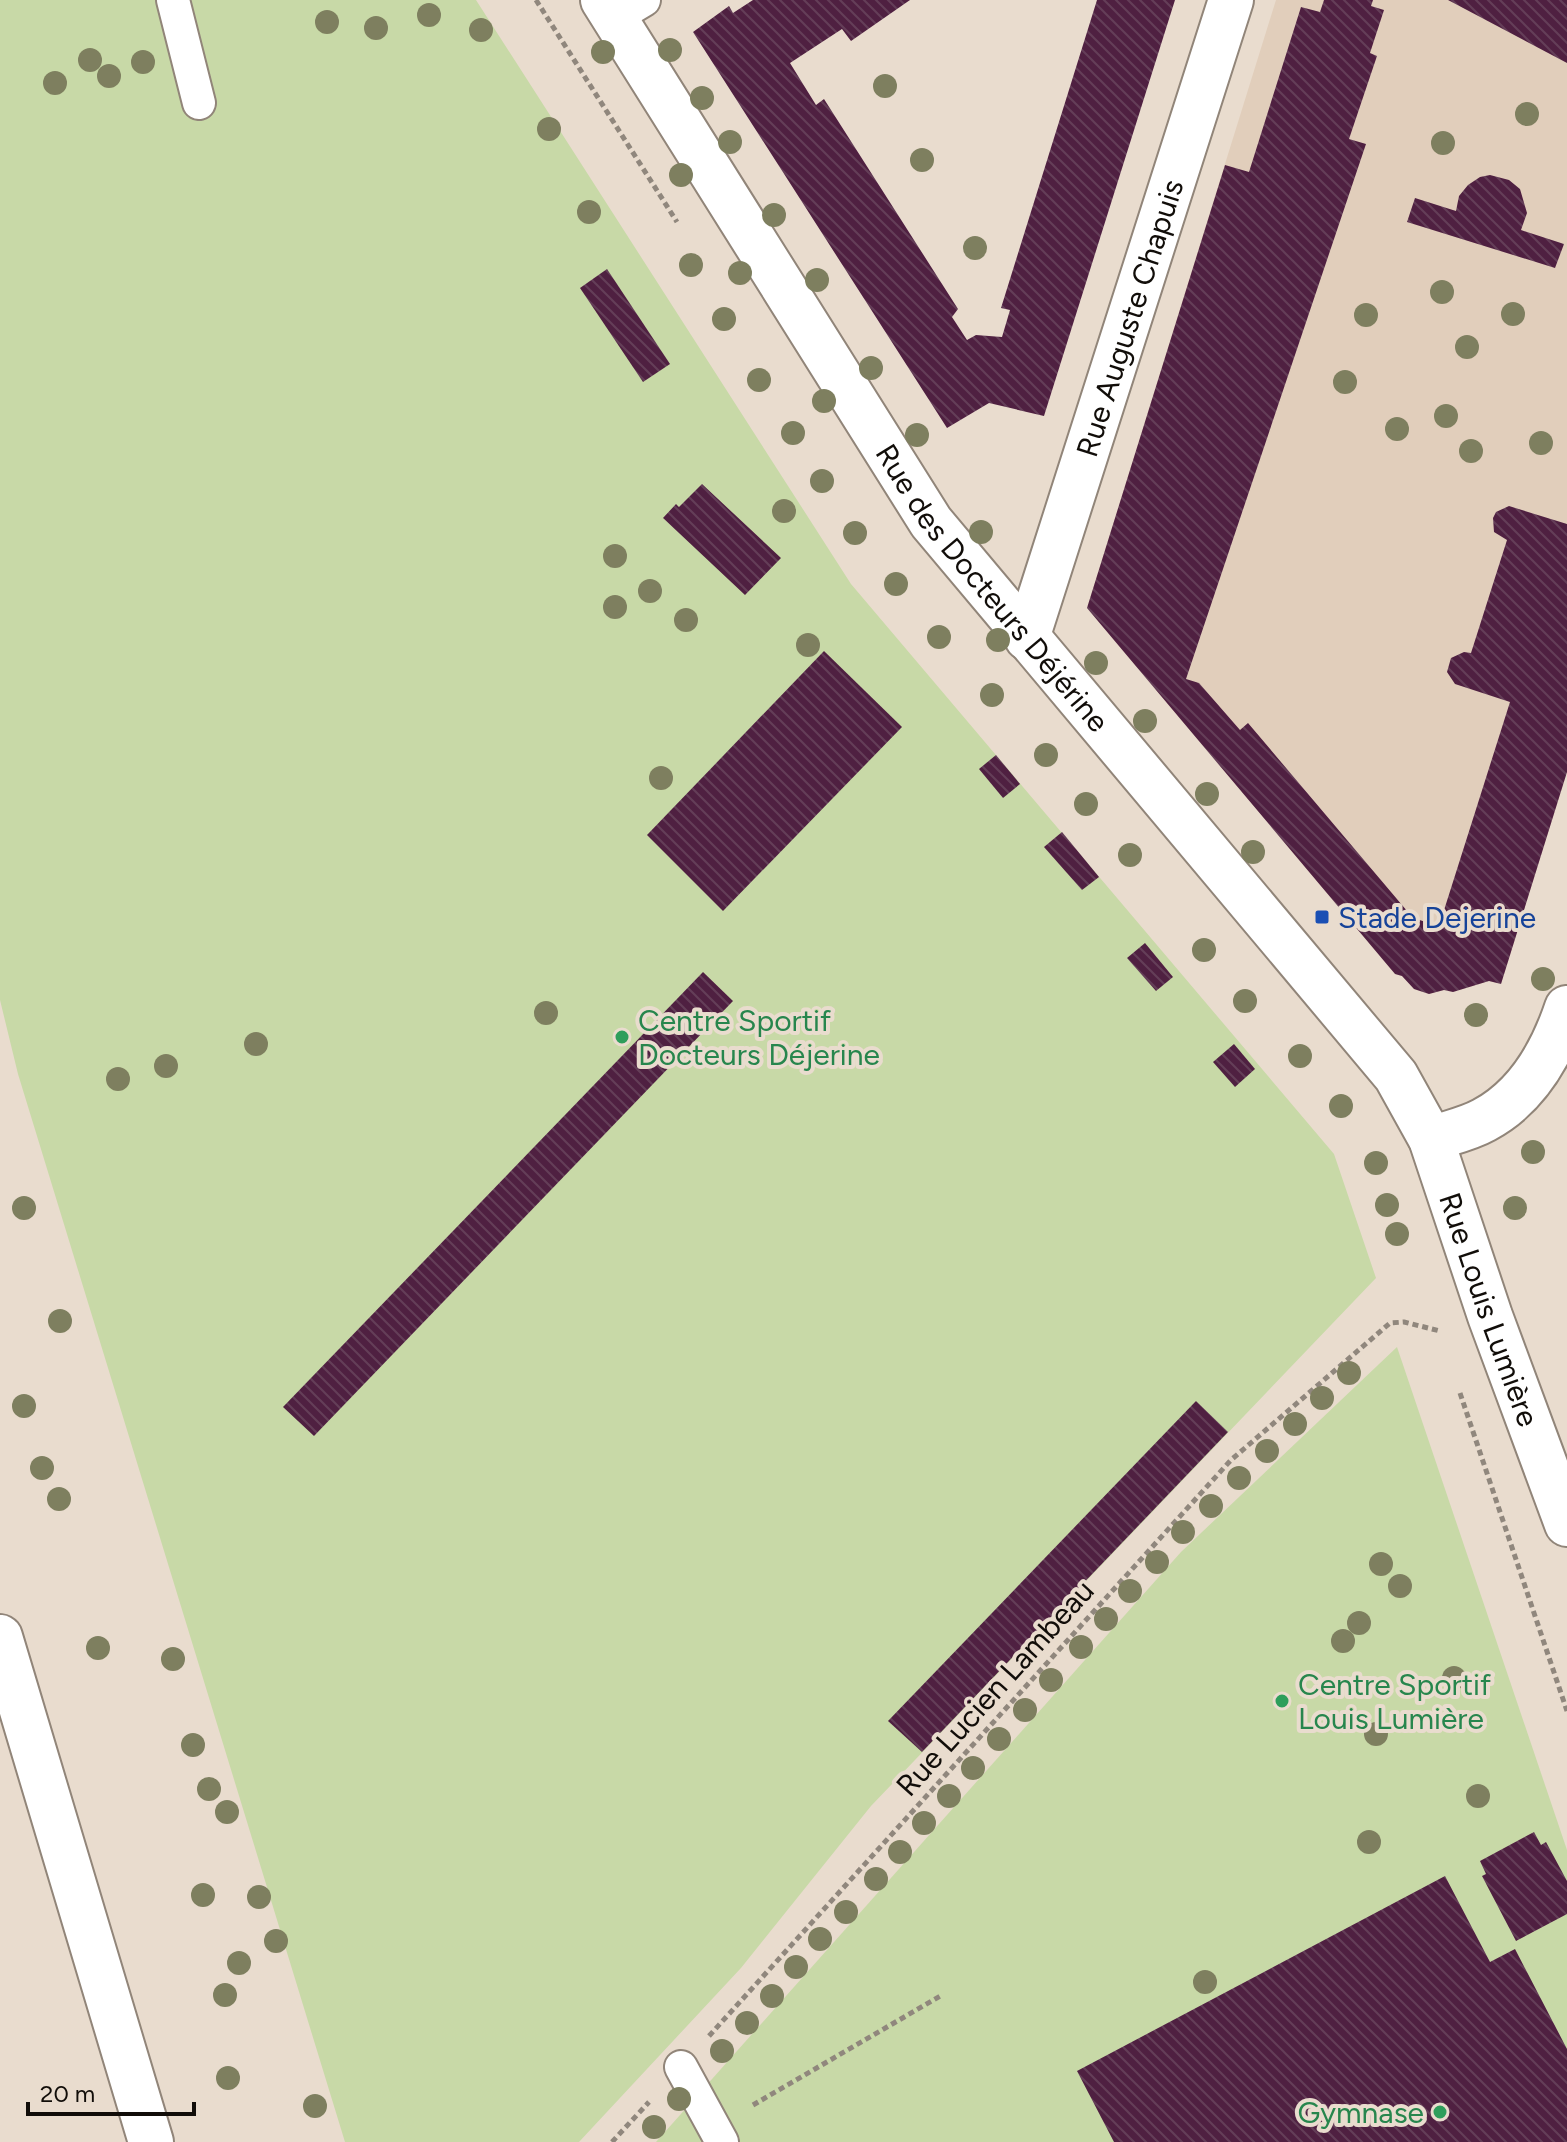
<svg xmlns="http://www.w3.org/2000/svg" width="1567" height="2142" viewBox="0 0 1567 2142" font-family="Figtree,sans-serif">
	<defs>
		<pattern id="building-back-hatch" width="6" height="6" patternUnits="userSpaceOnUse" patternTransform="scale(2)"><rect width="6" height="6" fill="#4f2041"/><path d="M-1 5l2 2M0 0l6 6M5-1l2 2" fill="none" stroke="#643e58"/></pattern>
	</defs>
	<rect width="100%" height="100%" fill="#e9dcce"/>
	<polygon fill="#e1cebb" points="1276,0 1567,0 1567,772 1501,984 1489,981 1453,992 1444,990 1429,994 1414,989 1402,976 1395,974 1087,608"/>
	<g fill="#c8d9a7">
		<polygon points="0,0 476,0 851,584 1334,1154 1376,1278 871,1806 741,1968 579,2142 345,2142 18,1074 0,1000"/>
		<polygon points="1397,1347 1567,1850 1567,2142 656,2142 1181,1552"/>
	</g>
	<g fill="url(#building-back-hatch)">
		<polygon points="753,0 910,0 851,41 842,29 790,63 816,105 824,99 958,309 952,317 967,340 976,335 1002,337 1010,310 1001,308 1097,0 1175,0 1044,416 989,403 947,428 693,32 729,6 733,13"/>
		<polygon points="1324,0 1373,0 1371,6 1384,10 1370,53 1377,56 1349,139 1366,144 1186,679 1199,683 1240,730 1248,723 1413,918 1439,926 1510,702 1455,684 1447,672 1451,658 1464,652 1471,653 1507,540 1494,532 1493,518 1496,512 1509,506 1567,524 1567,772 1501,984 1489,981 1453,992 1444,990 1429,994 1414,989 1402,976 1395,974 1087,608 1225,165 1249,172 1301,7 1320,12"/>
		<polygon points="1448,0 1567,0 1567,63"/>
		<polygon points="1490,175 1509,180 1520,189 1527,213 1521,230 1564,244 1555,268 1407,222 1415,198 1456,211 1459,196 1468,185 1480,177"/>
		<polygon points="607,269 670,364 643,382 580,288"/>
		<polygon points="702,484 781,558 745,595 663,518 676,504 679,507"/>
		<polygon points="824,651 902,727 723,911 647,835"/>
		<polygon points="996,755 1020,784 1003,798 979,769"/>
		<polygon points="1062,832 1099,877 1082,890 1044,847"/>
		<polygon points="1145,943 1173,977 1156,991 1127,958"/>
		<polygon points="703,972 733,1001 314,1436 283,1407"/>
		<polygon points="1234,1044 1255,1069 1235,1087 1213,1062"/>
		<polygon points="1196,1401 1228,1432 922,1752 888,1721"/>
		<polygon points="1534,1832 1541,1845 1546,1842 1567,1881 1567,1914 1516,1941 1482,1876 1486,1874 1480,1861"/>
		<polygon points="1445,1876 1490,1962 1515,1949 1567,2049 1567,2142 1114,2142 1077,2071"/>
	</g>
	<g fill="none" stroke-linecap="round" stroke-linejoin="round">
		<defs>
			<g id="lane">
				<polyline points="173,0 199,103"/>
				<polyline points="614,18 644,0"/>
				<polyline points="681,2067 722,2142"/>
			</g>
			<g id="street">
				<path id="s1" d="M603 0 931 522 1396 1076 1431 1139 1490 1316 1567 1524"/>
				<path id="s2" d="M1027 638 1231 0"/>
				<path d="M1431 1139C1448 1133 1468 1129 1484 1120 1527 1097 1552 1053 1567 1008"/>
			</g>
			<polyline id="highway" points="0,1637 151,2142"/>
		</defs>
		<use href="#lane" stroke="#918579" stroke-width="36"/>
		<use href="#street" stroke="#918579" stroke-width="48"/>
		<use href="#highway" stroke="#918579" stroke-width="48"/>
		<g stroke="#90877d" stroke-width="5" stroke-dasharray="6 4" stroke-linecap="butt">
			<polyline points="536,0 677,222"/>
			<polyline points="1460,1393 1567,1711"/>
			<polyline points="709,2036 1231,1460 1390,1323 1404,1322 1440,1331"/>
			<polyline points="753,2105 942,1995"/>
			<polyline points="612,2142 649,2102"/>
		</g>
		<use href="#lane" stroke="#fff" stroke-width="32"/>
		<use href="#street" stroke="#fff" stroke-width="44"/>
		<use href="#highway" stroke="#fff" stroke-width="44"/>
	</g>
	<g fill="#7e7f5f">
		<circle cx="429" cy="15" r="12"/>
		<circle cx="327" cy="22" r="12"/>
		<circle cx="376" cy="28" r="12"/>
		<circle cx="481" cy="30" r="12"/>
		<circle cx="670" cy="50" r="12"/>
		<circle cx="603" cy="52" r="12"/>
		<circle cx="90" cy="60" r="12"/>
		<circle cx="143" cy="62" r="12"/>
		<circle cx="109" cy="76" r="12"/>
		<circle cx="55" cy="83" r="12"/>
		<circle cx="885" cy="86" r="12"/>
		<circle cx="702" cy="98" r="12"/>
		<circle cx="1527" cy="114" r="12"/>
		<circle cx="549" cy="129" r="12"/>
		<circle cx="730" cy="142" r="12"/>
		<circle cx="1443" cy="143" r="12"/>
		<circle cx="922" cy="160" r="12"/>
		<circle cx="681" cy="175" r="12"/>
		<circle cx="589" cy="212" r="12"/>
		<circle cx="774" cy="215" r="12"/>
		<circle cx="975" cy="248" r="12"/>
		<circle cx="691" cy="265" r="12"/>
		<circle cx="740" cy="273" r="12"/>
		<circle cx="817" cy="280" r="12"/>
		<circle cx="1442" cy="292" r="12"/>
		<circle cx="1513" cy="314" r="12"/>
		<circle cx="1366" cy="315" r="12"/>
		<circle cx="724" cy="319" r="12"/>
		<circle cx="1467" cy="347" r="12"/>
		<circle cx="871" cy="368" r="12"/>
		<circle cx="759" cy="380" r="12"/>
		<circle cx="1345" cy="382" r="12"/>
		<circle cx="824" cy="401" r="12"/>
		<circle cx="1446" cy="416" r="12"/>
		<circle cx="1397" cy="429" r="12"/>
		<circle cx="793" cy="433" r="12"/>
		<circle cx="917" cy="435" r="12"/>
		<circle cx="1541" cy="443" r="12"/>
		<circle cx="1471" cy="451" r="12"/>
		<circle cx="822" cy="481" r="12"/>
		<circle cx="784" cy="511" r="12"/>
		<circle cx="981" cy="532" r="12"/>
		<circle cx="855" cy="533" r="12"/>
		<circle cx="615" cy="556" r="12"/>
		<circle cx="896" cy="584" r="12"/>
		<circle cx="650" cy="591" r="12"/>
		<circle cx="615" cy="607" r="12"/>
		<circle cx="686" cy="620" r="12"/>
		<circle cx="939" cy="637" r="12"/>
		<circle cx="998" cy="640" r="12"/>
		<circle cx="808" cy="645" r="12"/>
		<circle cx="1096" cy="663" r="12"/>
		<circle cx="992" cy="695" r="12"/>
		<circle cx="1145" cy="721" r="12"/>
		<circle cx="1046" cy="755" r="12"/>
		<circle cx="661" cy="778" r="12"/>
		<circle cx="1207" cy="794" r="12"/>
		<circle cx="1086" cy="804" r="12"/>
		<circle cx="1253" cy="852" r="12"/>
		<circle cx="1130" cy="855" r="12"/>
		<circle cx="1204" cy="950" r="12"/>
		<circle cx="1543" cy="979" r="12"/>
		<circle cx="1245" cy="1001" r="12"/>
		<circle cx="546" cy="1013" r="12"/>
		<circle cx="1476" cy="1015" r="12"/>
		<circle cx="256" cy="1044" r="12"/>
		<circle cx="1300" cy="1056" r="12"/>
		<circle cx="166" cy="1066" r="12"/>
		<circle cx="118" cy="1079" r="12"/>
		<circle cx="1341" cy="1106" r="12"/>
		<circle cx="1533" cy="1152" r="12"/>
		<circle cx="1376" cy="1163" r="12"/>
		<circle cx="1387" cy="1205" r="12"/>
		<circle cx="24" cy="1208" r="12"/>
		<circle cx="1515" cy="1208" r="12"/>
		<circle cx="1397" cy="1234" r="12"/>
		<circle cx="60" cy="1321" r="12"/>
		<circle cx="1349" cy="1373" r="12"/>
		<circle cx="1322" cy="1398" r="12"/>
		<circle cx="24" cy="1406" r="12"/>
		<circle cx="1295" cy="1424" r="12"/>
		<circle cx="1267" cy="1451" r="12"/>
		<circle cx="42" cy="1468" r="12"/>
		<circle cx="1239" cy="1478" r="12"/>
		<circle cx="59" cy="1499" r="12"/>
		<circle cx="1211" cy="1506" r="12"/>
		<circle cx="1183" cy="1532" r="12"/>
		<circle cx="1157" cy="1562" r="12"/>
		<circle cx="1381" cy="1564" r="12"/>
		<circle cx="1400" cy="1586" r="12"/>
		<circle cx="1130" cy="1591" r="12"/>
		<circle cx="1106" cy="1619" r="12"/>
		<circle cx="1359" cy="1623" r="12"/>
		<circle cx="1343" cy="1641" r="12"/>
		<circle cx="1081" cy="1647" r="12"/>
		<circle cx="98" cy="1648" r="12"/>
		<circle cx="173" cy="1659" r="12"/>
		<circle cx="1454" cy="1678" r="12"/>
		<circle cx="1051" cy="1680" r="12"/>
		<circle cx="1025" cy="1710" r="12"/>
		<circle cx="1376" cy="1734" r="12"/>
		<circle cx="999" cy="1739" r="12"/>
		<circle cx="193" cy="1745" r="12"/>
		<circle cx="973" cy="1768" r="12"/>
		<circle cx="209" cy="1789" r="12"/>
		<circle cx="949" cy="1796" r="12"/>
		<circle cx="1478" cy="1796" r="12"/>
		<circle cx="227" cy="1812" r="12"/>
		<circle cx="924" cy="1823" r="12"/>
		<circle cx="1369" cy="1842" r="12"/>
		<circle cx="900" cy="1852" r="12"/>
		<circle cx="876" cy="1879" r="12"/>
		<circle cx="203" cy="1895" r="12"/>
		<circle cx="259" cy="1897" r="12"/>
		<circle cx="846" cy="1912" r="12"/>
		<circle cx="820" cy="1939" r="12"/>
		<circle cx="276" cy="1941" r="12"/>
		<circle cx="239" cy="1963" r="12"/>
		<circle cx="796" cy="1967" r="12"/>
		<circle cx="1205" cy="1982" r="12"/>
		<circle cx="225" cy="1995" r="12"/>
		<circle cx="772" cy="1996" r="12"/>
		<circle cx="747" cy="2023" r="12"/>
		<circle cx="722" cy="2051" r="12"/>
		<circle cx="228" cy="2078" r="12"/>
		<circle cx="679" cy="2099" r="12"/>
		<circle cx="315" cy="2106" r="12"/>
		<circle cx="654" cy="2127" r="12"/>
	</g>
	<rect fill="#1a4fb4" stroke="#e9dcce" stroke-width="3" x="1314" y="909" width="16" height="16" rx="4"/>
	<g fill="#2e9e5b" stroke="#e9dcce" stroke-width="3">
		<circle cx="622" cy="1037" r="8"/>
		<circle cx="1282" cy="1701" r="8"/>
		<circle cx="1440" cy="2112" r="8"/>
	</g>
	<g text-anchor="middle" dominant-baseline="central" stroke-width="8" stroke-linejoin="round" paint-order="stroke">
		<g font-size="30" fill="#110d09" stroke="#e9dcce">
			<text stroke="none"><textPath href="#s2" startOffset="336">Rue Auguste Chapuis</textPath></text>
			<text stroke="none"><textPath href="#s1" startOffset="706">Rue des Docteurs Déjérine</textPath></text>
			<text stroke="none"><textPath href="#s1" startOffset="1592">Rue Louis Lumière</textPath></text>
			<text transform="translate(995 1688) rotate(-48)">Rue Lucien Lambeau</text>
		</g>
		<g font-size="30" fill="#164399" stroke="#e9dcce" text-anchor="start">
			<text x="1338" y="917">Stade Dejerine</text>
		</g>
		<g font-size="30" fill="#27864d" stroke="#e9dcce" text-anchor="start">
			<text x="638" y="1020">Centre Sportif<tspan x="638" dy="34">Docteurs Déjerine</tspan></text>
			<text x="1298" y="1684">Centre Sportif<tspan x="1298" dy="34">Louis Lumière</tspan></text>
			<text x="1424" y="2112" text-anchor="end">Gymnase</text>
		</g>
	</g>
	<path d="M28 2102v12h166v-12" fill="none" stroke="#110d09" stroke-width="4"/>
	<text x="40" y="2102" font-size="24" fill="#110d09" stroke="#e9dcce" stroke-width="6" paint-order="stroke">20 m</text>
</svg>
